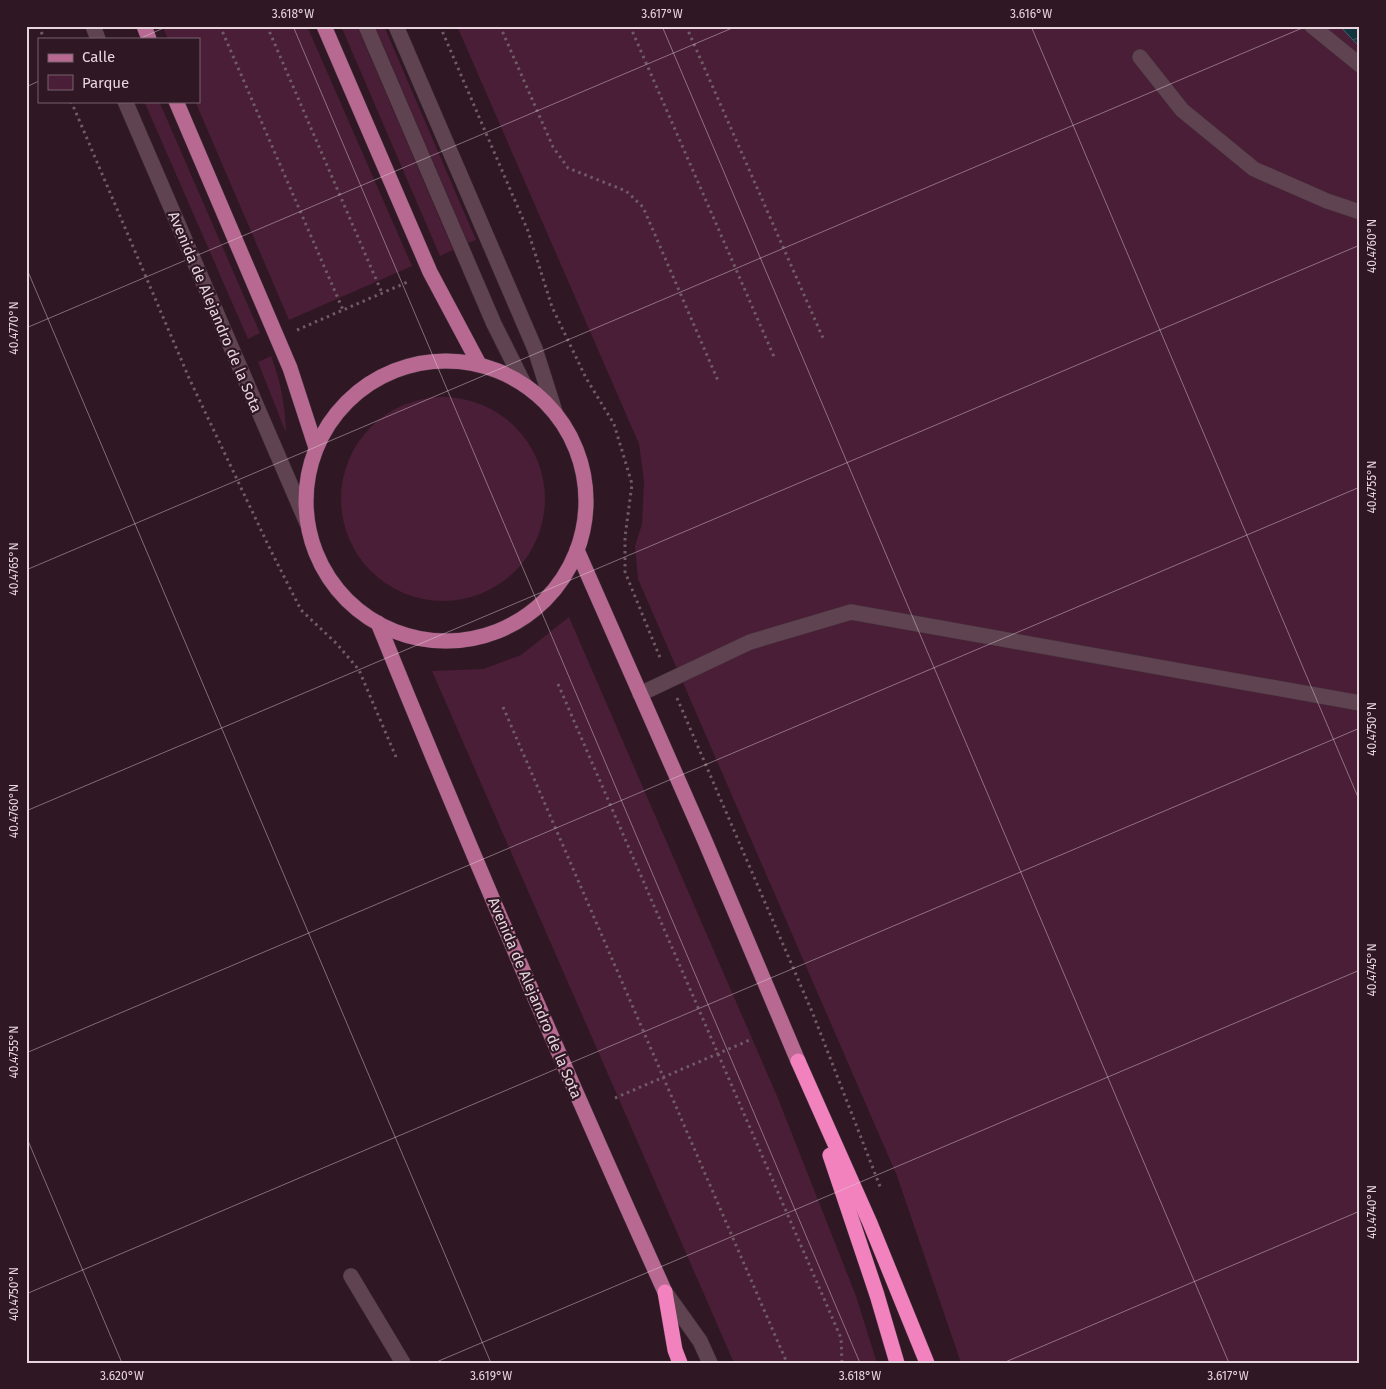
<svg xmlns="http://www.w3.org/2000/svg" width="1386" height="1389" viewBox="0 0 1386 1389" font-family="'Fira Sans',sans-serif">
	<rect width="100%" height="100%" fill="#2f1724"/>
	<g fill="#491e36">
		<polygon points="162,26 307,26 412,266 289,320 195,101 199,101 199,39 168,39"/>
		<polygon points="341,26 357,26 453,250 440,256"/>
		<polygon points="375,26 384,26 476,240 468,243"/>
		<polygon points="457,26 1360,26 1360,1363 961,1363 897,1176 638,579 635,546 642,524 644,481 639,444"/>
		<polygon points="144,101 159,101 260,333 248,339"/>
		<path d="M271 356C281 382 285 405 286 433L258 362Z"/>
		<circle cx="443" cy="499" r="102"/>
		<polygon points="569,617 777,1096 856,1296 877,1363 734,1363 432,671 483,669 521,655"/>
	</g>
	<g fill="#12343d" stroke="#3c616b">
		<polygon points="1340,26 1360,26 1360,44 1358,45"/>
		<polygon points="1340,26 1360,26 1360,37 1353,40"/>
	</g>
	<g fill="none" stroke-linecap="round" stroke-linejoin="round">
		<defs>
			<g id="minor">
				<polyline points="93,26 98,39"/>
				<polyline points="366,26 494,324 524,384"/>
				<polyline points="396,26 535,349 555,412"/>
				<polyline points="1312,26 1360,65"/>
				<polyline points="1140,57 1182,110 1254,169 1327,201 1360,212"/>
				<polyline points="125,101 307,523"/>
				<polyline points="640,694 750,642 851,612 1360,703"/>
				<polyline points="351,1276 403,1363"/>
				<polyline points="665,1292 700,1341 710,1363"/>
			</g>
			<g id="major">
				<polyline points="144,26 149,39"/>
				<polyline points="324,26 430,272 479,364"/>
				<polyline points="176,101 290,368 316,448"/>
				<circle cx="446" cy="501" r="140"/>
				<polyline points="577,550 705,841 798,1061"/>
				<path d="M378 623C469 848 565 1071 665 1292"/>
			</g>
			<g id="highway">
				<polyline points="798,1061 870,1223 927,1363"/>
				<polyline points="830,1155 877,1295 897,1363"/>
				<polyline points="665,1292 675,1350 680,1363"/>
			</g>
		</defs>
		<use href="#minor" stroke="#48353f" stroke-width="16"/>
		<use href="#major" stroke="#48353f" stroke-width="16"/>
		<use href="#highway" stroke="#48353f" stroke-width="16"/>
		<g stroke="#715b66" stroke-width="3" stroke-dasharray="2.5 4" stroke-linecap="butt">
			<polyline points="39,26 44,39"/>
			<polyline points="220,26 343,310"/>
			<polyline points="267,26 382,293"/>
			<polyline points="440,26 528,231 552,307 586,378 614,424 632,484 625,537 625,572 661,660"/>
			<polyline points="500,26 553,147 568,168 626,191 643,207 719,383"/>
			<polyline points="630,26 775,359"/>
			<polyline points="686,26 823,338"/>
			<polyline points="71,101 189,378 270,549 301,610 337,644 359,670 396,757"/>
			<polyline points="297,330 410,281"/>
			<polyline points="558,684 841,1338 842,1363"/>
			<polyline points="677,698 813,1014 881,1189"/>
			<polyline points="503,707 787,1363"/>
			<polyline points="615,1098 752,1039"/>
		</g>
		<use href="#minor" stroke="#604351" stroke-width="15"/>
		<use href="#major" stroke="#b76992" stroke-width="15"/>
		<use href="#highway" stroke="#f182bd" stroke-width="15"/>
	</g>
	<path fill="none" stroke="#e7d5de" stroke-width="1" stroke-opacity="0.45" d="M293 26 860 1363M662 26 1229 1363M1031 26 1360 802M139 39 168 26M26 87 39 81M26 267 491 1363M26 328 737 26M26 570 1307 26M26 811 1360 245M26 1053 1360 487M26 1136 122 1363M26 1294 1360 728M434 1363 1360 970M1003 1363 1360 1211"/>
	<g text-anchor="middle" dominant-baseline="central" stroke-width="4.5" stroke-linejoin="round" paint-order="stroke">
		<g font-size="15" fill="#e7d5de" stroke="#2f1724">
			<text transform="translate(215 312) rotate(67)">Avenida de Alejandro de la Sota</text>
			<text transform="translate(535 998) rotate(67)">Avenida de Alejandro de la Sota</text>
		</g>
	</g>
	<rect width="1386" height="1389" fill="none" stroke="#2f1724" stroke-width="55"/>
	<rect x="38" y="38" width="162" height="65" fill="#2f1724" stroke="#79636e"/>
	<rect x="48" y="54" width="25" height="8" fill="#b76992" stroke="#79636e"/>
	<text x="82" y="62" font-size="15" fill="#e7d5de">Calle</text>
	<rect x="48" y="75" width="25" height="15" fill="#491e36" stroke="#79636e"/>
	<text x="82" y="88" font-size="15" fill="#e7d5de">Parque</text>
	<rect x="28" y="28" width="1330" height="1334" fill="none" stroke="#e7d5de" stroke-width="2"/>
	<g font-size="12" text-anchor="middle" fill="#e7d5de">
		<text x="293" y="18">3.618°W</text>
		<text x="662" y="18">3.617°W</text>
		<text x="1031" y="18">3.616°W</text>
		<text transform="translate(1372 246) rotate(-90)" y="4">40.4760°N</text>
		<text transform="translate(14 328) rotate(-90)" y="4">40.4770°N</text>
		<text transform="translate(1372 487) rotate(-90)" y="4">40.4755°N</text>
		<text transform="translate(14 569) rotate(-90)" y="4">40.4765°N</text>
		<text transform="translate(1372 729) rotate(-90)" y="4">40.4750°N</text>
		<text transform="translate(14 811) rotate(-90)" y="4">40.4760°N</text>
		<text transform="translate(1372 970) rotate(-90)" y="4">40.4745°N</text>
		<text transform="translate(14 1052) rotate(-90)" y="4">40.4755°N</text>
		<text transform="translate(1372 1212) rotate(-90)" y="4">40.4740°N</text>
		<text transform="translate(14 1294) rotate(-90)" y="4">40.4750°N</text>
		<text x="122" y="1380">3.620°W</text>
		<text x="491" y="1380">3.619°W</text>
		<text x="860" y="1380">3.618°W</text>
		<text x="1228" y="1380">3.617°W</text>
	</g>
</svg>
